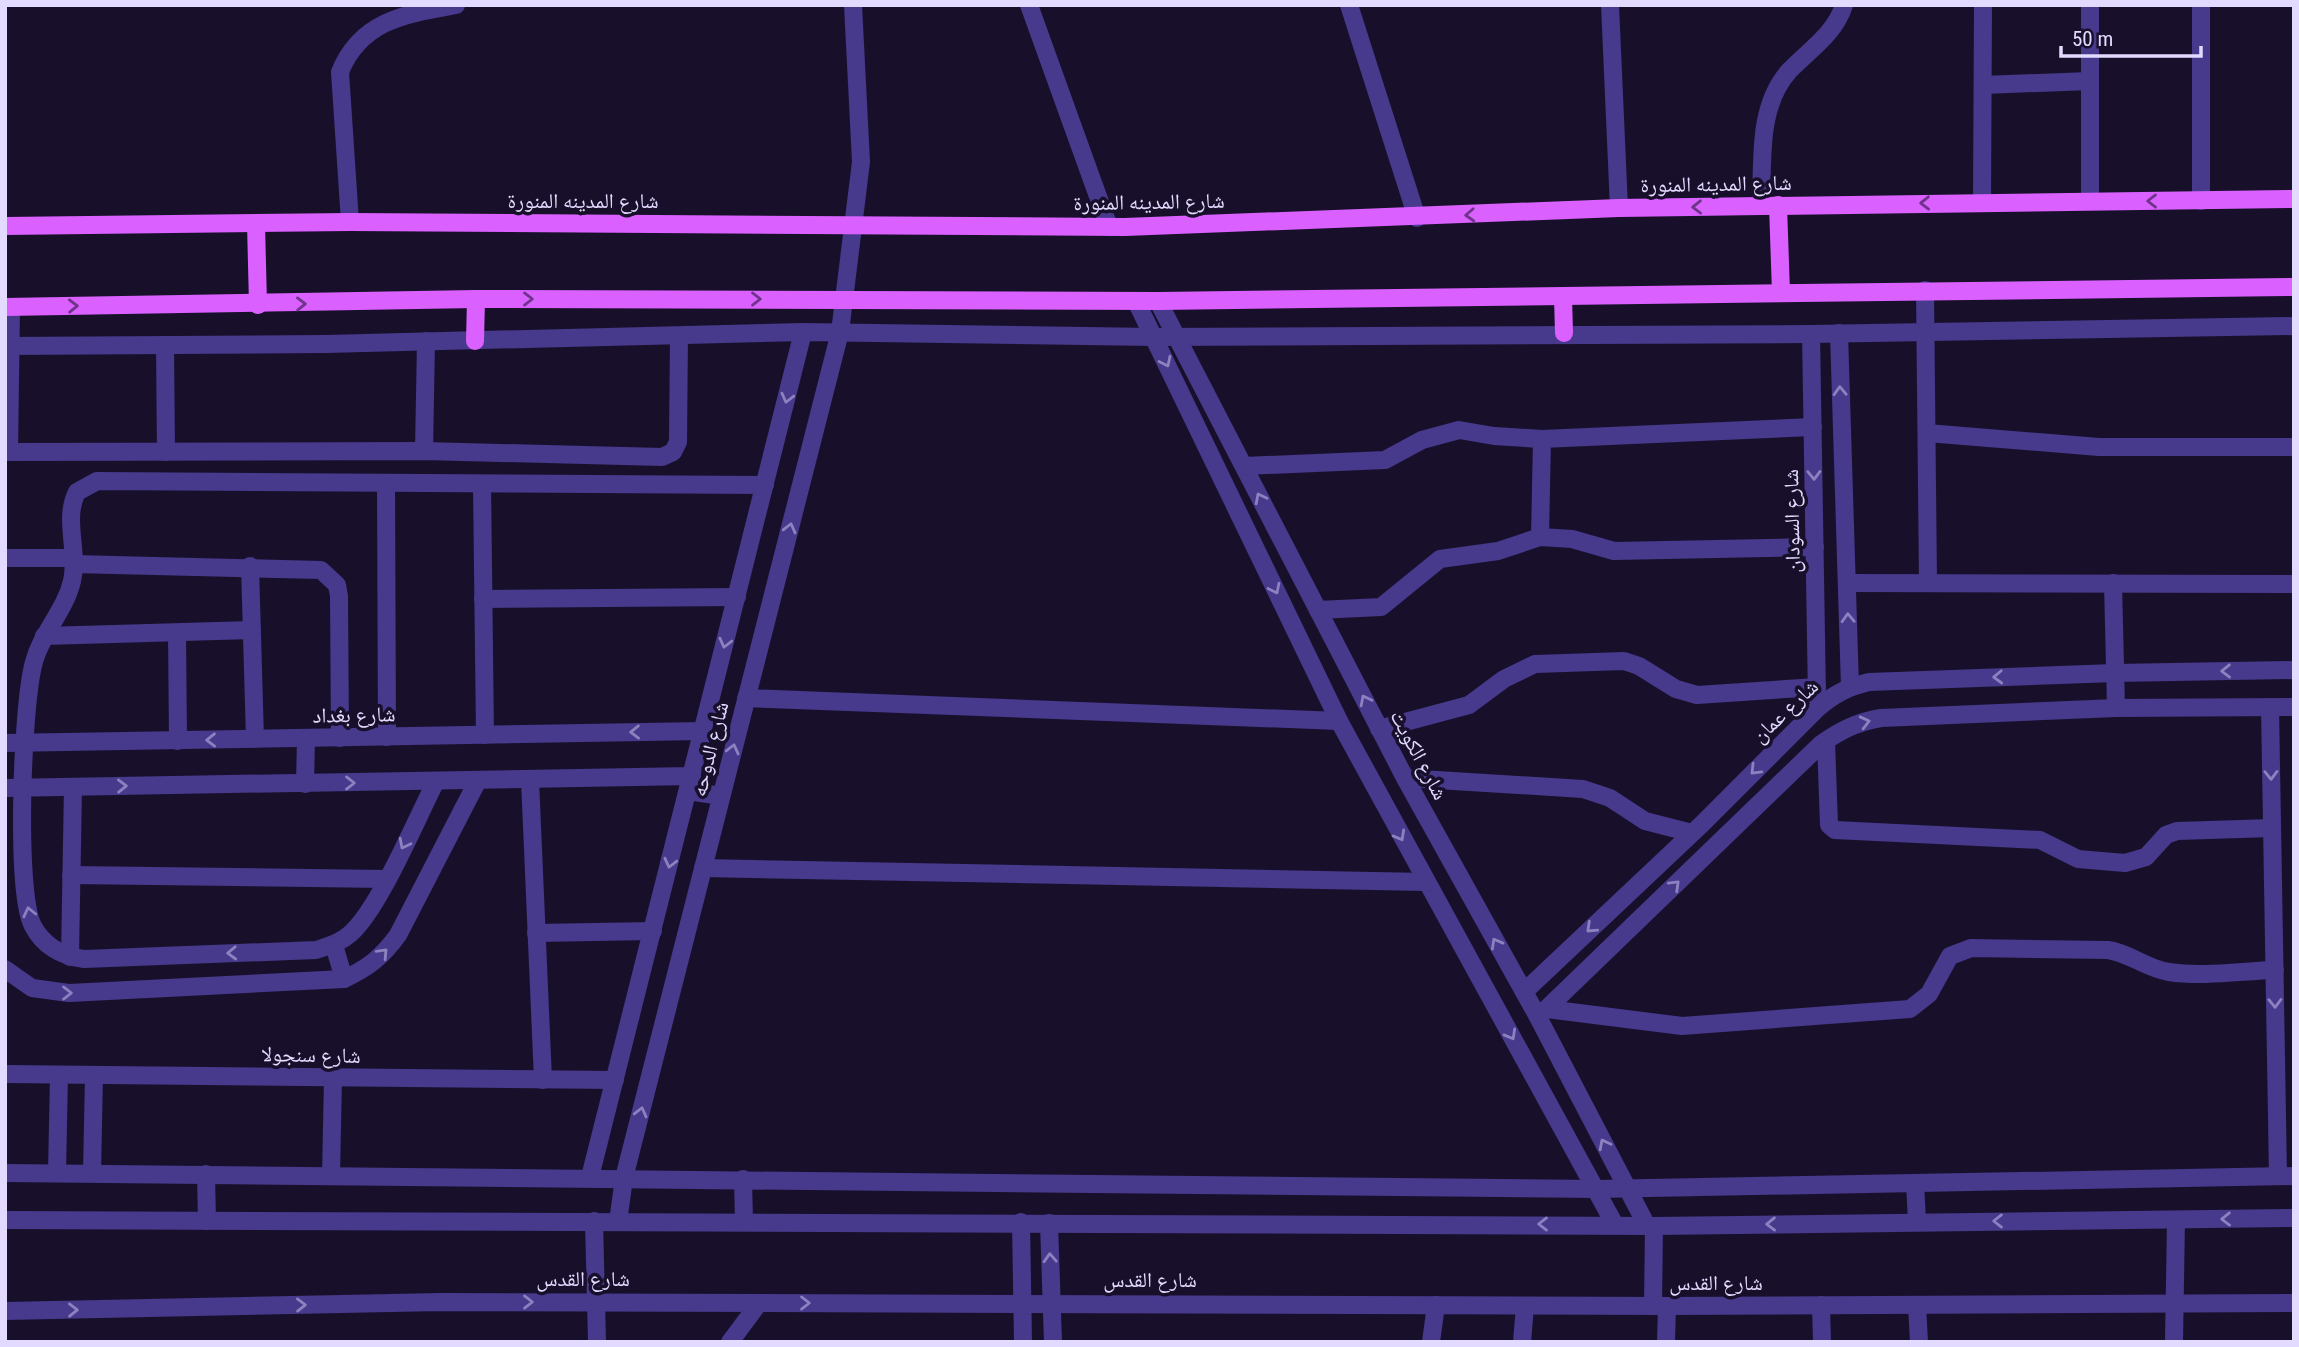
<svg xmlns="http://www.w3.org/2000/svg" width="2299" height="1347" viewBox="0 0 2299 1347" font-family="'Roboto Condensed','Noto Naskh Arabic',sans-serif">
	<rect width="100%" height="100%" fill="#18102b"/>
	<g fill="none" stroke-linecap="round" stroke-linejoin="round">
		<g stroke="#47398c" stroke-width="18">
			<polyline points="1029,5 1109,227"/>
			<polyline points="1349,5 1417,218"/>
			<polyline points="1610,5 1619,208"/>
			<polyline points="1983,85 2090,81"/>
			<polyline points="2090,201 2090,5"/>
			<polyline points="2201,201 2201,5"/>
			<polyline points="1982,202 1983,5"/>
			<path d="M1761 206C1763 161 1757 107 1789 71 1809 50 1835 34 1844 5"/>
			<path d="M350 222 340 72C361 20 406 14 456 5"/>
			<polyline points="1925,290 1928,583"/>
			<polyline points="1136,301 1339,721 1615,1225"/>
			<polyline points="1158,301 1405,778 1538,1017 1647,1226"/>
			<polyline points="1839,333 1850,687"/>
			<polyline points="1811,334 1817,698"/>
			<polyline points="165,345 166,452"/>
			<polyline points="5,346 326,344 803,332 1154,337 1811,334 2294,326"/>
			<polyline points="1927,433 2099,447 2294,447"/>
			<polyline points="424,451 426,341"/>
			<polyline points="5,452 424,451 662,457 673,452 678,442 679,336"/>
			<polyline points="9,452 11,307"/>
			<polyline points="1244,466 1385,460 1422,440 1459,430 1494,436 1542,439 1813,427"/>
			<polyline points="386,483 387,737"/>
			<polyline points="482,484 485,735"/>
			<polyline points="1540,537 1542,439"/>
			<polyline points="5,558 74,558"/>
			<polyline points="74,564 321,570 337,585 339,596 340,738"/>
			<polyline points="250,566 255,739"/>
			<polyline points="1847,583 2294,584"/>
			<polyline points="2113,583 2116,708"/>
			<polyline points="483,599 737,597"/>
			<polyline points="1318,610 1381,607 1440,559 1498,551 1540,537 1572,539 1614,551 1815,547"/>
			<polyline points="177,633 178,741"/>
			<polyline points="44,636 252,630"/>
			<polyline points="746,698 1339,721"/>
			<polyline points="2270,707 2278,1176"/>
			<polyline points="1379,729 1469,705 1504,679 1535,664 1624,661 1639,666 1676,689 1697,695 1817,687"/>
			<polyline points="1826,741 1829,825 1835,830 2040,840 2078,859 2125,863 2146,857 2166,835 2177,831 2272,828"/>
			<polyline points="5,743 703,731"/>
			<polyline points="1405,778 1583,789 1610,798 1645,821 1692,833"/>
			<polyline points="530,780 543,1080"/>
			<path d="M435 783C416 820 379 909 350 934 340 943 328 946 316 950L84 959C62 956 44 947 33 926 15 892 22 704 34 662 42 632 65 611 72 581 79 551 63 519 77 492L97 481 765 485"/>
			<polyline points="305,784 306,739"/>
			<polyline points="5,788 692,776"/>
			<polyline points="688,791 721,796"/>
			<polyline points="703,868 1426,882"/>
			<polyline points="71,875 386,879"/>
			<polyline points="536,933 653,931"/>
			<polyline points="334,945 344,979"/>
			<polyline points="70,957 73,787"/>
			<path d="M5 969 32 988 69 993 344 979C368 968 382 957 398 935L477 782"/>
			<path d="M1524 992 1702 824 1818 708C1834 694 1848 687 1869 682L2115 673 2294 670"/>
			<path d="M1547 1009 1682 1026 1910 1009 1929 994 1950 956 1971 948 2108 950C2130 953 2147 969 2169 972 2203 977 2241 971 2275 970"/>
			<path d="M1538 1017 1821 744C1841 730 1857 722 1881 718L2116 708 2294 707"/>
			<polyline points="5,1074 615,1080"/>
			<polyline points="5,1173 1597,1189 2294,1176"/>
			<polyline points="57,1173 59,1075"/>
			<polyline points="92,1173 94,1075"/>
			<polyline points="206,1174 207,1221"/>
			<polyline points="331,1176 333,1078"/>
			<polyline points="590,1177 803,332"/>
			<polyline points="743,1179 744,1222"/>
			<polyline points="1915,1183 1917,1221"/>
			<polyline points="5,1220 1654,1226 2294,1218"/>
			<polyline points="594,1221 597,1342"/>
			<polyline points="618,1222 624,1178 840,332 861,162 853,5"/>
			<polyline points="1021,1222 1023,1342"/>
			<polyline points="1049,1223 1053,1342"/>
			<polyline points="1821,1305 1822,1342"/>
			<polyline points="1917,1305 1919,1342"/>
			<polyline points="1653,1306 1654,1226"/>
			<polyline points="5,1311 441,1302 1667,1306 2294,1303"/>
			<polyline points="730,1342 759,1303"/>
			<polyline points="1431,1342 1436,1305"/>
			<polyline points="1522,1342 1525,1306"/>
			<polyline points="1666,1342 1667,1306"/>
			<polyline points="2174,1342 2176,1220"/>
		</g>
		<g stroke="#da61ff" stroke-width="18">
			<polyline points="1778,205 1781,293"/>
			<polyline points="256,223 258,305"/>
			<polyline points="5,226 350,222 1125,227 1619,208 2294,199"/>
			<polyline points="1563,297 1564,333"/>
			<polyline points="5,307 476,299 1158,301 2294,287"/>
			<polyline points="475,341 476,299"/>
		</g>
	</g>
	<defs><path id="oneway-chevron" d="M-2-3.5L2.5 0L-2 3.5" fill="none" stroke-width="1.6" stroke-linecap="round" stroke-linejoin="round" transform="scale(1.75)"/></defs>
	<g stroke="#6f348a">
		<use href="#oneway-chevron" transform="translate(2152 201) rotate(180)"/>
		<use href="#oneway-chevron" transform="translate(1925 203) rotate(179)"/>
		<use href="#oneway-chevron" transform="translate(1697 207) rotate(179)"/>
		<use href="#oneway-chevron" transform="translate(1470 215) rotate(177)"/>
		<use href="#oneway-chevron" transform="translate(528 299)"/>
		<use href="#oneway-chevron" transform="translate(756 299)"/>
		<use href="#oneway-chevron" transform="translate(301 304) rotate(-1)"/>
		<use href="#oneway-chevron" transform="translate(73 306) rotate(-1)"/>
	</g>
	<g stroke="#8d81c0">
		<use href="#oneway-chevron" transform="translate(1166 362) rotate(64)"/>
		<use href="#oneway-chevron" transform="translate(1840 391) rotate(-92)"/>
		<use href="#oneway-chevron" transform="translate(787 398) rotate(104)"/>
		<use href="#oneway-chevron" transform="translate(1814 475) rotate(89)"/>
		<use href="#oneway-chevron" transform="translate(1260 498) rotate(-117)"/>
		<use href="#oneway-chevron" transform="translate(790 528) rotate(-76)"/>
		<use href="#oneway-chevron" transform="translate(1275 589) rotate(64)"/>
		<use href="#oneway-chevron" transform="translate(1848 618) rotate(-92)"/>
		<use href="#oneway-chevron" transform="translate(725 643) rotate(104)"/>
		<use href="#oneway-chevron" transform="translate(2226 671) rotate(179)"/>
		<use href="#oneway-chevron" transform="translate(1998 677) rotate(178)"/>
		<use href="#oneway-chevron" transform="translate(1365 700) rotate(-117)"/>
		<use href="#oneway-chevron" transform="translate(1865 722) rotate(-14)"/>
		<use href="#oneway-chevron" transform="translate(635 732) rotate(179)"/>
		<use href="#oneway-chevron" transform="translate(211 740) rotate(179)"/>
		<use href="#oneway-chevron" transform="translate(733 749) rotate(-76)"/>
		<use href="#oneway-chevron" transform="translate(1755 770) rotate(135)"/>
		<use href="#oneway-chevron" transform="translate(2271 775) rotate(89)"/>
		<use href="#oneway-chevron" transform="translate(350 783)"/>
		<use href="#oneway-chevron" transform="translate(122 786) rotate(-1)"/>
		<use href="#oneway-chevron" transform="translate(1400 836) rotate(61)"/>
		<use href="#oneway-chevron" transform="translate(404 844) rotate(117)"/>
		<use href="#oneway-chevron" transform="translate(670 863) rotate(104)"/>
		<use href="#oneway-chevron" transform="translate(1675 885) rotate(-44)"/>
		<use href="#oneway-chevron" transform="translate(29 912) rotate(-103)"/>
		<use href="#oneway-chevron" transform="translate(1591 928) rotate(137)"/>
		<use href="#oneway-chevron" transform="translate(1496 943) rotate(-119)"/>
		<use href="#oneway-chevron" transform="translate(232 953) rotate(178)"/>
		<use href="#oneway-chevron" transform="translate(383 953) rotate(-47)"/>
		<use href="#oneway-chevron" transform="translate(67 993)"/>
		<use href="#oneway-chevron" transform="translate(2275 1003) rotate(89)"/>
		<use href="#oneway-chevron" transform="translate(1511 1035) rotate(61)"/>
		<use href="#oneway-chevron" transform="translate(641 1112) rotate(-76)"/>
		<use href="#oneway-chevron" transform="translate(1604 1144) rotate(-117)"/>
		<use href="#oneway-chevron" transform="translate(2226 1219) rotate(179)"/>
		<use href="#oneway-chevron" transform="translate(1998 1221) rotate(180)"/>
		<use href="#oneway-chevron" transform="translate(1543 1224) rotate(-180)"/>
		<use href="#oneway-chevron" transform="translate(1771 1224) rotate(179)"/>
		<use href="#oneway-chevron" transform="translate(1050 1258) rotate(-93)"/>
		<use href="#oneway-chevron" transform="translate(528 1302)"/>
		<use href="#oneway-chevron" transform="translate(805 1303)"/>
		<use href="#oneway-chevron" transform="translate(301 1305) rotate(-1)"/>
		<use href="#oneway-chevron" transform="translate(73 1310) rotate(-1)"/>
	</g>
	<g text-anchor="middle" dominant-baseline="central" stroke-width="7" stroke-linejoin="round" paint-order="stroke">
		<g font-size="21" fill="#e3daff" stroke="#18102b">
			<text transform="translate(1716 184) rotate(-1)">شارع المدينه المنورة</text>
			<text x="583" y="201">شارع المدينه المنورة</text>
			<text transform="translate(1149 202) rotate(-1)">شارع المدينه المنورة</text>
			<text transform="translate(1792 521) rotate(-91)">شارع السودان</text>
			<text transform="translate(1785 711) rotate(-43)">شارع عمان</text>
			<text transform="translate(354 715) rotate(-1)">شارع بغداد</text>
			<text transform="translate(710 749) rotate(-76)">شارع الدوحه</text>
			<text transform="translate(1419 755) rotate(62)">شارع الكويت</text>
			<text transform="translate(311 1055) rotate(1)">شارع سنجولا</text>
			<text x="583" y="1279">شارع القدس</text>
			<text x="1150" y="1280">شارع القدس</text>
			<text x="1716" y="1283">شارع القدس</text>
		</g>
	</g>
	<rect width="2299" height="1347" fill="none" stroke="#e3daff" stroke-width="14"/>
	<path d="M2061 46v10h140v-10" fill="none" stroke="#e3daff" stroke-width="3.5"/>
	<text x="2072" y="46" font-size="21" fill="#e3daff" stroke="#18102b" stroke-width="5" paint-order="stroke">50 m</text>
</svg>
